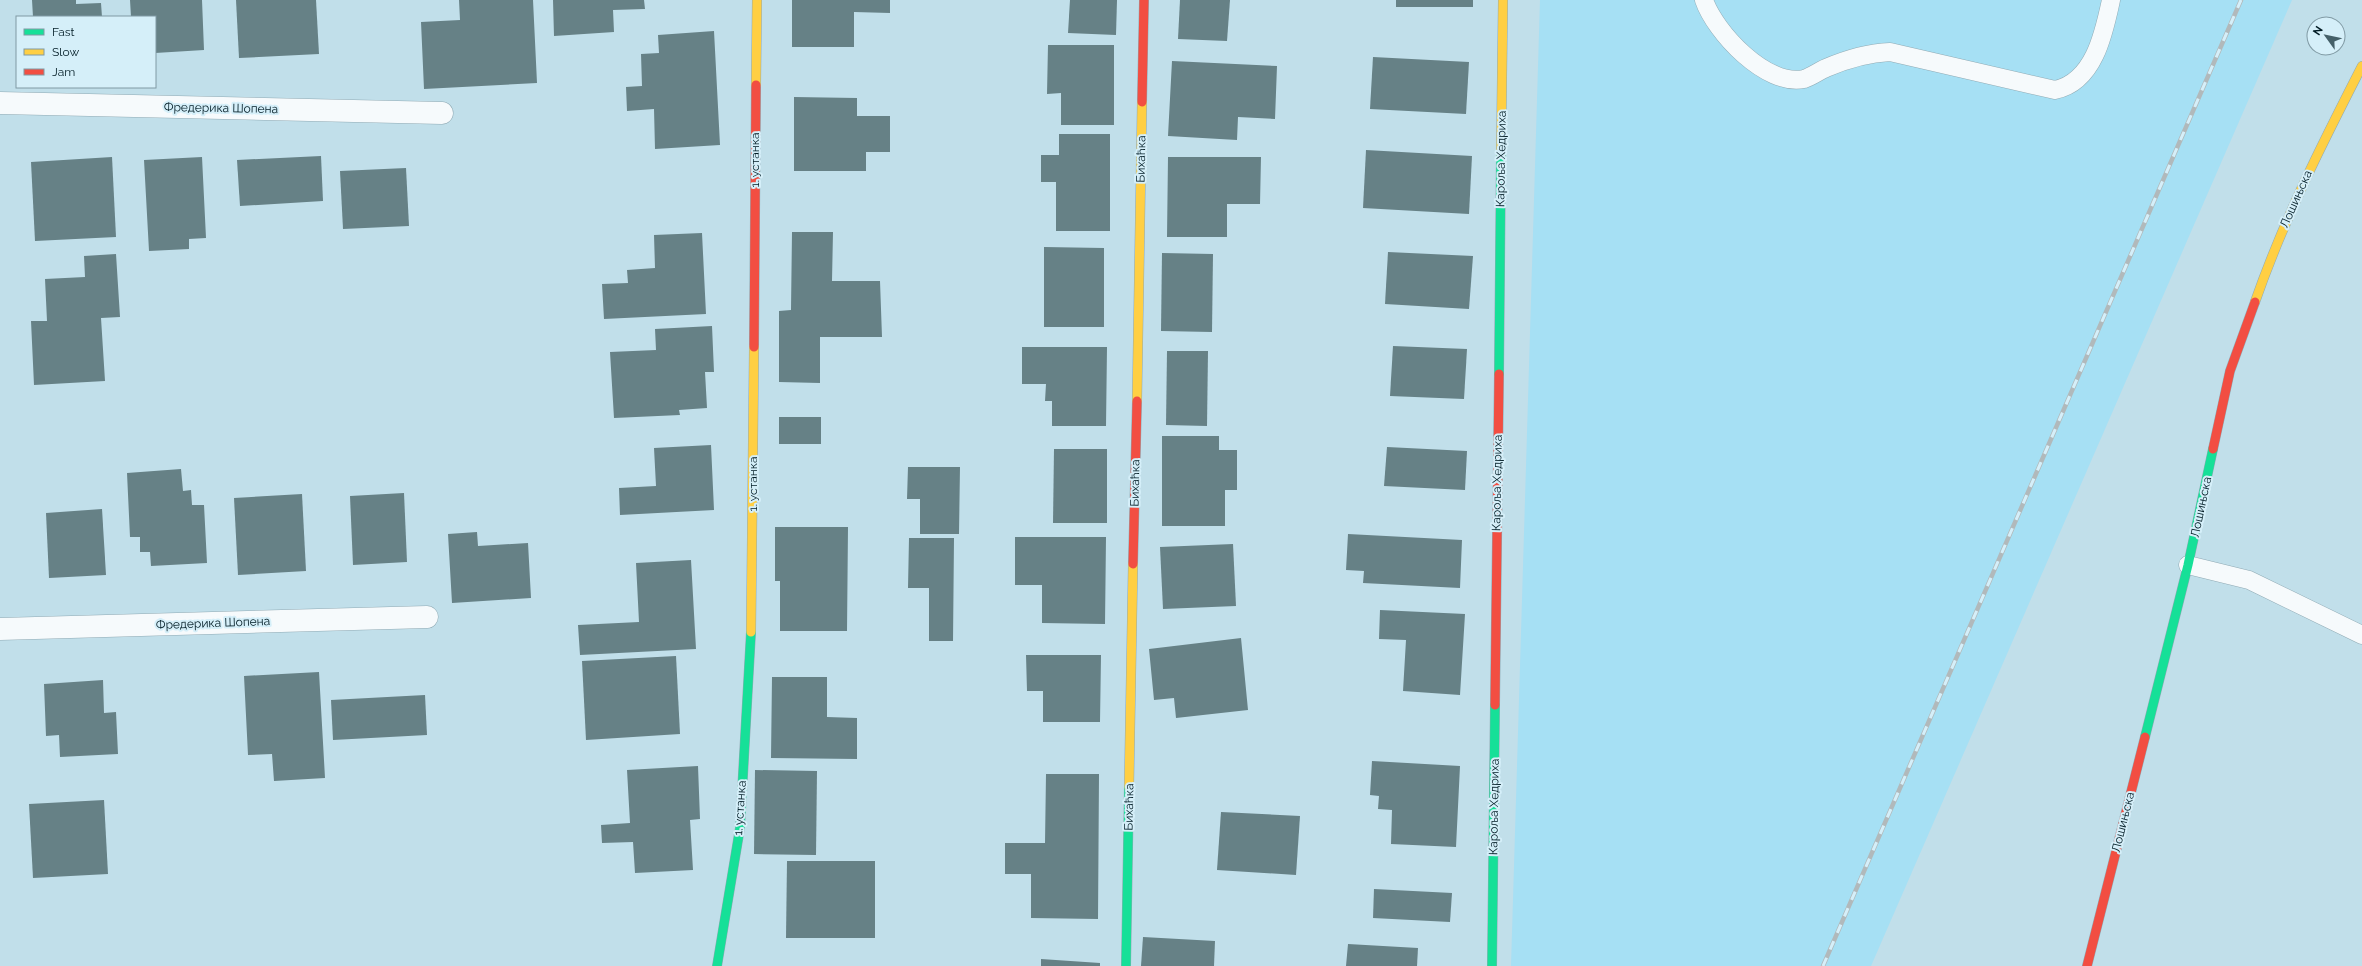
<svg xmlns="http://www.w3.org/2000/svg" width="2362" height="966" viewBox="0 0 2362 966" font-family="Raleway,sans-serif">
	<rect width="100%" height="100%" fill="#c1dfea"/>
	<polygon fill="#a6e0f4" points="1540,0 2292,0 1871,966 1511,966"/>
	<g fill="#668186">
		<polygon points="32,0 76,0 76,4 101,3 102,17 33,17"/>
		<polygon points="130,0 202,0 204,50 155,53 155,17 131,17"/>
		<polygon points="236,0 316,0 319,54 239,58"/>
		<polygon points="459,0 533,0 537,83 424,89 421,22 460,20"/>
		<polygon points="553,0 644,0 645,9 613,10 614,32 554,36"/>
		<polygon points="792,0 890,0 890,13 854,12 854,47 792,47"/>
		<polygon points="1070,0 1117,0 1116,35 1068,33"/>
		<polygon points="1180,0 1230,0 1227,41 1178,39"/>
		<rect x="1396" y="0" width="77" height="7"/>
		<polygon points="714,31 720,145 655,149 654,109 627,111 626,87 642,86 641,54 659,53 658,35"/>
		<polygon points="1048,45 1114,45 1114,125 1061,125 1061,93 1047,94"/>
		<polygon points="1373,57 1469,62 1466,114 1370,109"/>
		<polygon points="1172,61 1277,66 1275,119 1238,117 1237,140 1168,136"/>
		<polygon points="794,97 857,98 857,116 890,116 890,152 866,152 866,171 794,171"/>
		<polygon points="1059,134 1110,134 1110,231 1056,231 1056,182 1041,182 1041,155 1059,155"/>
		<polygon points="1366,150 1472,156 1469,214 1363,208"/>
		<polygon points="321,156 323,201 240,206 237,160"/>
		<polygon points="112,157 116,237 35,241 31,162"/>
		<polygon points="202,157 206,238 189,239 189,249 149,251 144,160"/>
		<polygon points="1168,157 1261,157 1260,204 1227,204 1227,237 1167,237"/>
		<polygon points="406,168 409,226 343,229 340,171"/>
		<polygon points="792,232 833,232 832,281 880,281 882,337 820,337 820,383 779,382 779,311 791,310"/>
		<polygon points="702,233 706,314 604,319 602,284 628,283 627,270 655,268 654,235"/>
		<polygon points="1044,247 1104,248 1104,327 1044,327"/>
		<polygon points="1388,252 1473,256 1469,309 1385,304"/>
		<polygon points="1162,253 1213,254 1212,332 1161,331"/>
		<polygon points="116,254 120,317 101,318 105,381 34,385 31,321 47,321 45,279 85,277 84,256"/>
		<polygon points="712,326 714,372 705,372 707,408 679,410 680,415 614,418 610,352 656,350 655,329"/>
		<polygon points="1393,346 1467,349 1464,399 1390,396"/>
		<polygon points="1022,347 1107,347 1106,426 1052,426 1052,401 1045,401 1046,384 1022,384"/>
		<polygon points="1167,351 1208,351 1207,426 1166,425"/>
		<rect x="779" y="417" width="42" height="27"/>
		<polygon points="1162,436 1219,436 1219,450 1237,450 1237,490 1225,490 1225,526 1162,526"/>
		<polygon points="711,445 714,510 620,515 619,488 656,486 654,448"/>
		<polygon points="1387,447 1467,451 1465,490 1384,486"/>
		<polygon points="1054,449 1107,449 1107,523 1053,523"/>
		<polygon points="908,467 960,467 959,534 920,534 920,499 907,499"/>
		<polygon points="181,469 183,491 191,490 192,505 204,505 207,563 151,566 150,552 140,552 140,537 130,537 127,473"/>
		<polygon points="404,493 407,562 353,565 350,496"/>
		<polygon points="302,494 306,571 238,575 234,498"/>
		<polygon points="102,509 106,575 49,578 46,513"/>
		<polygon points="775,527 848,527 847,631 780,631 780,581 775,581"/>
		<polygon points="477,532 478,546 528,543 531,598 452,603 448,534"/>
		<polygon points="1348,534 1462,540 1460,588 1363,583 1364,571 1346,570"/>
		<polygon points="1015,537 1106,537 1105,624 1042,623 1042,585 1015,585"/>
		<polygon points="909,538 954,538 953,641 929,641 929,588 908,588"/>
		<polygon points="1233,544 1236,606 1163,609 1160,547"/>
		<polygon points="691,560 696,649 580,655 578,625 639,622 636,563"/>
		<polygon points="1380,610 1465,614 1460,695 1403,691 1406,640 1379,639"/>
		<polygon points="1241,638 1248,710 1176,718 1174,698 1154,700 1149,649"/>
		<polygon points="1026,655 1101,655 1100,722 1043,722 1043,691 1027,691"/>
		<polygon points="676,656 680,734 586,740 582,661"/>
		<polygon points="319,672 325,778 274,781 272,754 248,755 244,676"/>
		<polygon points="772,677 827,677 827,717 857,718 857,759 771,758"/>
		<polygon points="103,680 104,713 116,712 118,754 60,757 59,735 46,736 44,684"/>
		<polygon points="425,695 427,735 333,740 331,700"/>
		<polygon points="1372,761 1460,766 1456,847 1391,844 1392,810 1378,809 1379,796 1370,795"/>
		<polygon points="698,766 700,819 690,820 693,870 635,873 633,842 602,843 601,825 630,823 627,770"/>
		<polygon points="755,770 817,771 816,855 754,854"/>
		<polygon points="1046,774 1099,774 1098,919 1031,918 1031,874 1005,874 1005,843 1045,843"/>
		<polygon points="104,800 108,874 33,878 29,804"/>
		<polygon points="1221,812 1300,816 1296,875 1217,870"/>
		<polygon points="787,861 875,861 875,938 786,938"/>
		<polygon points="1374,889 1452,893 1450,922 1373,918"/>
		<polygon points="1143,937 1215,941 1214,966 1141,966"/>
		<polygon points="1348,944 1418,948 1417,966 1346,966"/>
		<polygon points="1041,959 1100,963 1100,966 1041,966"/>
	</g>
	<g fill="none" stroke-linecap="round" stroke-linejoin="round">
		<defs>
			<g id="lane">
				<path d="M1704 0C1715 32 1766 87 1804 79 1811 77 1819 71 1826 68 1847 59 1867 53 1890 52L2055 90C2094 82 2104 33 2111 0"/>
				<polyline points="2188,565 2249,580 2362,635"/>
			</g>
			<g id="street">
				<polyline points="0,103 442,113"/>
				<polyline points="0,629 427,617"/>
			</g>
			<g id="fast">
				<polyline points="1499,374 1501,154"/>
				<polyline points="2145,737 2188,565 2213,449"/>
				<polyline points="717,966 740,828 751,632"/>
				<polyline points="1126,966 1129,787"/>
				<polyline points="1492,966 1495,705"/>
			</g>
			<g id="slow">
				<polyline points="756,85 757,0"/>
				<polyline points="1501,154 1503,0"/>
				<path d="M2255 302C2284 219 2322 144 2362 66"/>
				<polyline points="1137,401 1142,102"/>
				<polyline points="751,632 754,347"/>
				<polyline points="1129,787 1133,564"/>
			</g>
			<g id="jam">
				<polyline points="1142,102 1144,0"/>
				<polyline points="754,347 756,85"/>
				<polyline points="2213,449 2230,371 2255,302"/>
				<polyline points="1133,564 1137,401"/>
				<polyline points="1495,705 1499,374"/>
				<polyline points="2087,966 2145,737"/>
			</g>
		</defs>
		<use href="#lane" stroke="#90aab4" stroke-width="19"/>
		<use href="#street" stroke="#90aab4" stroke-width="23"/>
		<use href="#fast" stroke="#90aab4" stroke-width="10"/>
		<use href="#slow" stroke="#90aab4" stroke-width="10"/>
		<use href="#jam" stroke="#90aab4" stroke-width="10"/>
		<use href="#lane" stroke="#f6fafc" stroke-width="18"/>
		<use href="#street" stroke="#f6fafc" stroke-width="22"/>
		<use href="#fast" stroke="#16e098" stroke-width="9"/>
		<use href="#slow" stroke="#ffcf43" stroke-width="9"/>
		<use href="#jam" stroke="#f24e42" stroke-width="9"/>
		<defs>
			<polyline id="rail" points="1823,966 2241,0"/>
		</defs>
		<use href="#rail" stroke="#b1b9bb" stroke-width="4.5"/>
		<use href="#rail" stroke="#d5eff9" stroke-width="3" stroke-dasharray="9" stroke-linecap="butt"/>
	</g>
	<g text-anchor="middle" dominant-baseline="central" stroke-width="4" stroke-linejoin="round" paint-order="stroke">
		<g font-size="12" fill="#001b24" stroke="#d5eff9">
			<text transform="translate(221 108) rotate(1)">Фредерика Шопена</text>
			<text transform="translate(1141 159) rotate(-89)">Бихаћка</text>
			<text transform="translate(1501 159) rotate(-89)">Кароља Хедриха</text>
			<text transform="translate(755 160) rotate(-90)">1. устанка</text>
			<text transform="translate(2296 199) rotate(-66)">Лошињска</text>
			<text transform="translate(1135 483) rotate(-89)">Бихаћка</text>
			<text transform="translate(1497 483) rotate(-89)">Кароља Хедриха</text>
			<text transform="translate(753 484) rotate(-90)">1. устанка</text>
			<text transform="translate(2201 507) rotate(-78)">Лошињска</text>
			<text transform="translate(213 623) rotate(-2)">Фредерика Шопена</text>
			<text transform="translate(1129 807) rotate(-89)">Бихаћка</text>
			<text transform="translate(1494 807) rotate(-89)">Кароља Хедриха</text>
			<text transform="translate(740 808) rotate(-86)">1. устанка</text>
			<text transform="translate(2123 822) rotate(-76)">Лошињска</text>
		</g>
	</g>
	<rect x="16" y="16" width="140" height="72" fill="#d5eff9" stroke="#809aa4"/>
	<rect x="24" y="29" width="20" height="6" fill="#16e098" stroke="#809aa4"/>
	<text x="52" y="36" font-size="12" fill="#001b24">Fast</text>
	<rect x="24" y="49" width="20" height="6" fill="#ffcf43" stroke="#809aa4"/>
	<text x="52" y="56" font-size="12" fill="#001b24">Slow</text>
	<rect x="24" y="69" width="20" height="6" fill="#f24e42" stroke="#809aa4"/>
	<text x="52" y="76" font-size="12" fill="#001b24">Jam</text>
	<g transform="translate(2326 36) rotate(303)"><circle r="19" fill="#d5eff9" stroke="#809aa4"/>
	<path d="M0-3L7 15L0 10L-7 15Z" fill="#446069"/>
	<text y="-6" font-size="11" font-weight="bold" text-anchor="middle" fill="#001b24">N</text>
	</g>
</svg>
